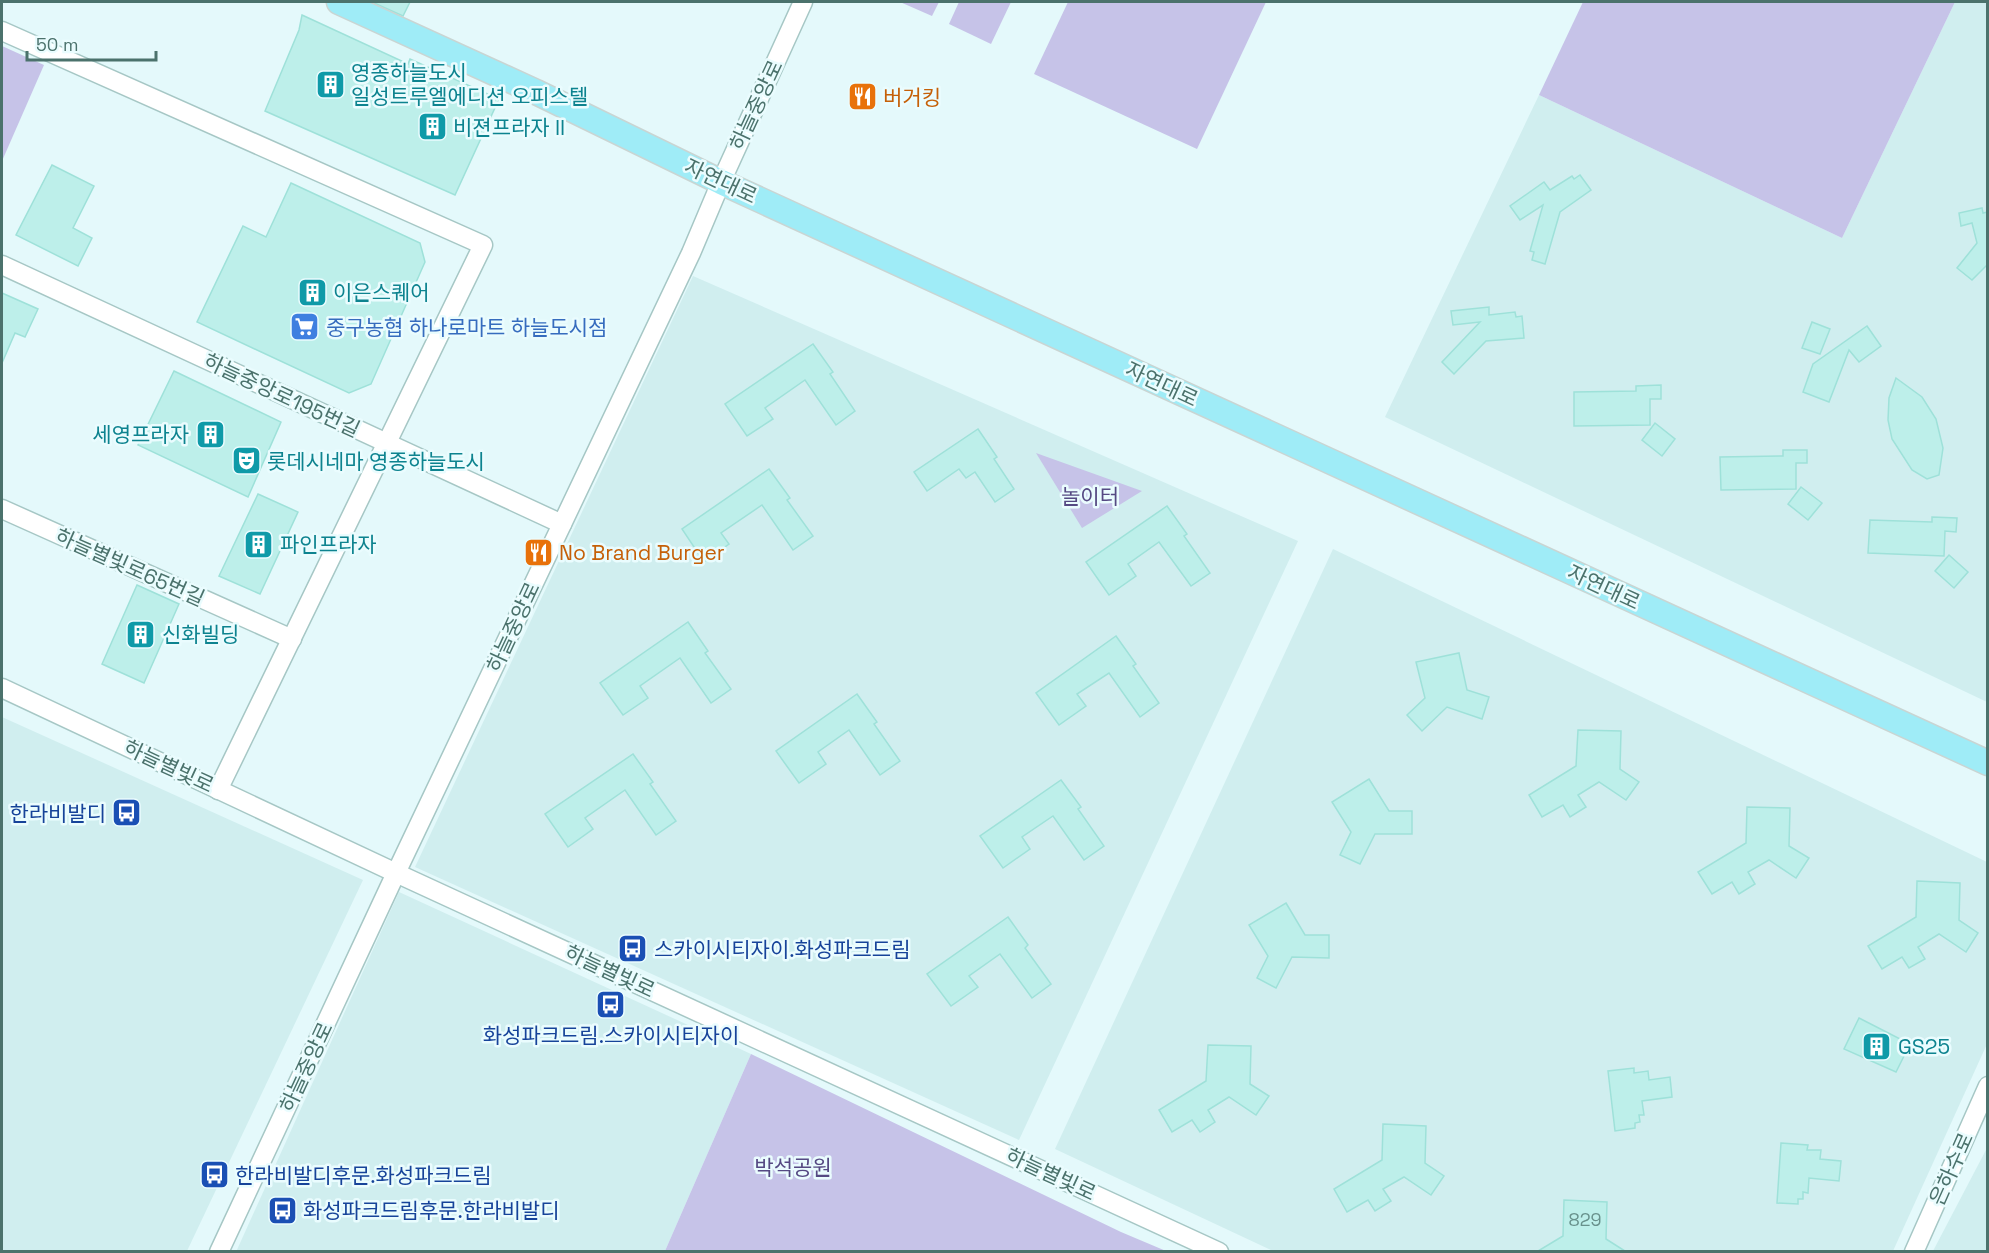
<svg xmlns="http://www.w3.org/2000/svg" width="1989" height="1253" viewBox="0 0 1989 1253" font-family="'Space Grotesk','Noto Sans KR',sans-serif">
	<rect width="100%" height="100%" fill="#e4f9fb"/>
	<g fill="#d0eeef">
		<polygon points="1955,2 1987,2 1987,702 1385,417 1539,95 1842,238"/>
		<polygon points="693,276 1298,541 1019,1140 415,867"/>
		<polygon points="1333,549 1987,862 1987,1044 1893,1251 1273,1251 1055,1149"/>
		<polygon points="2,717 363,880 187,1251 2,1251"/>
		<polygon points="399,892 751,1054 665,1251 236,1252"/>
		<polygon points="1987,1148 1987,1251 1933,1251"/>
	</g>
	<g fill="#c6c3e8">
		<polygon points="900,2 939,2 932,16"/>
		<polygon points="959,2 1011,2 991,44 949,24"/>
		<polygon points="1068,2 1266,2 1197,149 1034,74"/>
		<polygon points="1583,2 1955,2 1842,238 1539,95"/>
		<polygon points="2,46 44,65 2,161"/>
		<polygon points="1036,453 1142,491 1082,528"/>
		<polygon points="751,1054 1121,1232 1166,1251 665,1251"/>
	</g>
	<g fill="#bdefea" stroke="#9ee1d9" stroke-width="1.5">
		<polygon points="372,2 410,2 403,16"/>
		<polygon points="302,15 408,64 410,59 499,99 455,195 265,111 299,30"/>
		<polygon points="52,165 94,186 73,228 92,238 78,266 16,235"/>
		<polygon points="1580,175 1591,190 1560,212 1545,264 1532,260 1534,252 1530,251 1543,205 1520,220 1510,206 1544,182 1550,190 1572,176 1574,179"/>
		<polygon points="291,183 420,243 425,262 371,384 349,393 197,322 243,226 266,237"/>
		<polygon points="1982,208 1983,213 1988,212 1988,264 1972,280 1957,268 1977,243 1972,223 1961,226 1959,213"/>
		<polygon points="2,293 38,309 25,337 15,333 2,363"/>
		<polygon points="1489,307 1489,315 1515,312 1516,317 1522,316 1524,338 1486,341 1454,374 1442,362 1480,322 1453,325 1451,311"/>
		<polygon points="1812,322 1830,329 1820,354 1802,348"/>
		<polygon points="1867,326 1881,346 1859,362 1849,350 1829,402 1803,392 1813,364"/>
		<polygon points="813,344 833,372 830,374 855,411 836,425 805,380 765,408 773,419 747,436 725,404"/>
		<polygon points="174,371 281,422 248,497 138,445"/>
		<polygon points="1896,378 1922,397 1936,419 1943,448 1939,475 1927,479 1912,470 1892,439 1888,420 1889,398"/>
		<polygon points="1661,385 1661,399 1650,399 1650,425 1574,426 1574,392 1636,391 1636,386"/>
		<polygon points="1655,423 1675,439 1662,456 1642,440"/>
		<polygon points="978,429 997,457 994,459 1014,489 995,502 975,472 966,478 959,469 927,491 914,472"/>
		<polygon points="1783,450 1807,450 1807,463 1796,463 1796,489 1721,490 1720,457 1783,456"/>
		<polygon points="769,469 790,498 787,500 813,536 793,550 762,505 721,533 729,544 704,562 682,529"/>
		<polygon points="1801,487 1822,503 1808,520 1788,504"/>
		<polygon points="258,494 298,512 260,594 219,576"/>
		<polygon points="1167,506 1187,534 1184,536 1210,573 1191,586 1159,542 1128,564 1136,576 1109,595 1086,562"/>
		<polygon points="1932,517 1957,518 1956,532 1945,531 1944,556 1868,553 1870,520 1932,522"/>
		<polygon points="1949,555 1968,572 1954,588 1935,571"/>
		<polygon points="137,585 179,604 144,683 102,664"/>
		<polygon points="688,622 708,651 705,653 731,689 711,703 680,658 640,686 648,698 623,715 600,683"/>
		<polygon points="1116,636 1136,664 1133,666 1159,703 1140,717 1109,673 1077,694 1086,706 1059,725 1036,693"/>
		<polygon points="1459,653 1467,690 1489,697 1482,719 1447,707 1422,731 1407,715 1425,698 1416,662"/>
		<polygon points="857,694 877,722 874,724 900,761 880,775 849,730 818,752 826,764 799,783 776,751"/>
		<polygon points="1578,730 1621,731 1620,769 1639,782 1626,800 1599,782 1578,795 1586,807 1570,817 1563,805 1542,817 1529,795 1576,766"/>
		<polygon points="633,754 653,782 650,784 676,821 656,835 625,790 585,818 593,829 568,847 545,814"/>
		<polygon points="1369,779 1389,811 1412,811 1412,834 1375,834 1360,864 1340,855 1351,832 1332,802"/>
		<polygon points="1061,780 1081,807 1078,809 1104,846 1084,860 1053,816 1022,837 1030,849 1003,868 980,836"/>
		<polygon points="1747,807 1790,808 1789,846 1809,858 1796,878 1769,860 1748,872 1755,884 1739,894 1732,882 1712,894 1698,872 1746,843"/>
		<polygon points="1917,881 1960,883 1959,920 1978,933 1966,952 1939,934 1918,947 1925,959 1909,968 1902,957 1882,969 1868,946 1916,917"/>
		<polygon points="1286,903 1305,935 1329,935 1329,958 1292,957 1276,988 1257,978 1268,956 1249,925"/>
		<polygon points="1008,917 1028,945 1025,948 1051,984 1032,998 1000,954 969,976 978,987 951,1006 927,974"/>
		<polygon points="1859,1018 1910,1044 1896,1072 1844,1049"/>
		<polygon points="1208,1045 1251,1046 1250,1084 1269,1096 1256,1115 1229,1097 1208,1110 1215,1122 1200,1132 1192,1120 1172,1132 1159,1110 1206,1081"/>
		<polygon points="1634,1068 1634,1073 1648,1071 1649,1080 1670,1077 1672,1097 1642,1101 1644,1115 1639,1115 1640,1122 1635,1123 1635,1128 1615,1131 1608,1071"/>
		<polygon points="1383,1124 1426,1126 1425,1163 1444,1176 1431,1195 1404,1177 1383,1189 1391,1201 1375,1211 1368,1200 1347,1212 1334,1189 1382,1160"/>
		<polygon points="1781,1143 1808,1145 1807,1150 1821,1150 1820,1159 1841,1161 1839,1181 1809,1178 1808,1193 1803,1192 1803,1199 1798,1199 1798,1204 1777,1203"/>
		<polygon points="1564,1200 1607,1202 1606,1239 1625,1251 1538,1251 1563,1236"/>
	</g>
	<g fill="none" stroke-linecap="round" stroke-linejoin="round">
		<defs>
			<g id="minor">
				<polyline points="2,31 483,245 218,790"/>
				<polyline points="2,265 562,524"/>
				<polyline points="2,509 292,639"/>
				<polyline points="2,688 396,873 1219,1252"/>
				<polyline points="219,1252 396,873 691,253 721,182 803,2"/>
				<polyline points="1914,1252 1988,1086"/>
			</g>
			<polyline id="major" points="339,2 536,92 721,182 1988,763"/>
		</defs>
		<use href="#minor" stroke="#a6c7c5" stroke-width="21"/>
		<use href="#major" stroke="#c9d5d3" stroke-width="27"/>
		<use href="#minor" stroke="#fff" stroke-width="18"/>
		<use href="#major" stroke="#9fecf7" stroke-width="24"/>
	</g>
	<defs>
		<symbol id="building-square" viewBox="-11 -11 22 22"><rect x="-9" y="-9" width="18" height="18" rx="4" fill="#0f9aa8" stroke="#eafcfe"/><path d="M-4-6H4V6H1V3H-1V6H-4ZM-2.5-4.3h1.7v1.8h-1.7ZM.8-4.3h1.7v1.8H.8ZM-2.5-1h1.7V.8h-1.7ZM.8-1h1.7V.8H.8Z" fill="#fff"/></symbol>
		<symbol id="restaurant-square" viewBox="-11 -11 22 22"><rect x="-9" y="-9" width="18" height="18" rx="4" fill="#e8710a" stroke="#eafcfe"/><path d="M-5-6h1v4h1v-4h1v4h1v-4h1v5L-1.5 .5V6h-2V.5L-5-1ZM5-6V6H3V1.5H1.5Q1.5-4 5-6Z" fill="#fff"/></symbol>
		<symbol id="supermarket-square" viewBox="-11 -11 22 22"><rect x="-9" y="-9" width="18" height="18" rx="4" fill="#3f7fe0" stroke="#eafcfe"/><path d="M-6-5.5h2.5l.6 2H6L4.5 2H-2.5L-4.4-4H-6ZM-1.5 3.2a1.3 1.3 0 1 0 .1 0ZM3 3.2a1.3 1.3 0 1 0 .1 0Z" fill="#fff"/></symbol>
		<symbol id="theatre-square" viewBox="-11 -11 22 22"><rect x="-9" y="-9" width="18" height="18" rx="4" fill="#0f9aa8" stroke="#eafcfe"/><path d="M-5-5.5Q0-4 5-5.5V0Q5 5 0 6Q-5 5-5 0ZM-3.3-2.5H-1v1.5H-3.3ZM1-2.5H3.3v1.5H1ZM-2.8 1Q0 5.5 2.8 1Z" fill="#fff"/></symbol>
		<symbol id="bus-square" viewBox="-11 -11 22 22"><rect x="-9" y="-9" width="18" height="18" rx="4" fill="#1a4fb4" stroke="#eafcfe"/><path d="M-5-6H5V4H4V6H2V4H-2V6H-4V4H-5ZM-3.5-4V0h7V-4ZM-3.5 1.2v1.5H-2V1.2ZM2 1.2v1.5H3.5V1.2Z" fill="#fff"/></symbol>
	</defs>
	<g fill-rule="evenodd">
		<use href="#building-square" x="314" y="68" width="33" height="33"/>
		<use href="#restaurant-square" x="846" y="80" width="33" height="33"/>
		<use href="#building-square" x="416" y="110" width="33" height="33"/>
		<use href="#building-square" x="296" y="276" width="33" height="33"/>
		<use href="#supermarket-square" x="288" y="310" width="33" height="33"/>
		<use href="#building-square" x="194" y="418" width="33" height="33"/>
		<use href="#theatre-square" x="230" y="444" width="33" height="33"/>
		<use href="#building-square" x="242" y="528" width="33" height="33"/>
		<use href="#restaurant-square" x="522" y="536" width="33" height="33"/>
		<use href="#building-square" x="124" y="618" width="33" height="33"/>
		<use href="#bus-square" x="110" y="796" width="33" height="33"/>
		<use href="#bus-square" x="616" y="932" width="33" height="33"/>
		<use href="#bus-square" x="594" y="988" width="33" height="33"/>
		<use href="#building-square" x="1860" y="1030" width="33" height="33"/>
		<use href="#bus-square" x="198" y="1158" width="33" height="33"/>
		<use href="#bus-square" x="266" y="1194" width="33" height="33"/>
	</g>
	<g text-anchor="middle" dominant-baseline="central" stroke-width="5" stroke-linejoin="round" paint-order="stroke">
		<g font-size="18" fill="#68918c">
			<text x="1585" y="1219">829</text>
		</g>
		<g font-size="21" fill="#0d838f" stroke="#eafcfe" text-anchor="start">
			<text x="351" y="72">영종하늘도시<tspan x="351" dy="24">일성트루엘에디션 오피스텔</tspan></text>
			<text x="453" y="127">비젼프라자 II</text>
			<text x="333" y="292">이은스퀘어</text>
			<text x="189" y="434" text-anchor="end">세영프라자</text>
			<text x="267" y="461">롯데시네마 영종하늘도시</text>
			<text x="280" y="544">파인프라자</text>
			<text x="162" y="634">신화빌딩</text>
			<text x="1898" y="1046">GS25</text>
		</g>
		<g font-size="21" fill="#c56008" stroke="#eafcfe" text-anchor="start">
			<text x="883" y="97">버거킹</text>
			<text x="559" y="552">No Brand Burger</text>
		</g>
		<g font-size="21" fill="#4b726c" stroke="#eafcfe">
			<text transform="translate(756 105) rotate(-65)">하늘중앙로</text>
			<text transform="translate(721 181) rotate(25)">자연대로</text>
			<text transform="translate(1162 384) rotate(25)">자연대로</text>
			<text transform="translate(282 395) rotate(25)">하늘중앙로195번길</text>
			<text transform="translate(130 567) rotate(24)">하늘별빛로65번길</text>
			<text transform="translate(1604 587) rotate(25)">자연대로</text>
			<text transform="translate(513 627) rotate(-65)">하늘중앙로</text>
			<text transform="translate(169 766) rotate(25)">하늘별빛로</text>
			<text transform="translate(610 971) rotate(25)">하늘별빛로</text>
			<text transform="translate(306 1067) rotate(-65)">하늘중앙로</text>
			<text transform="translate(1951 1169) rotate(-66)">은하수로</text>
			<text transform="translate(1051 1174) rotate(25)">하늘별빛로</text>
		</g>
		<g font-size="21" fill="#366cbe" stroke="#eafcfe" text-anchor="start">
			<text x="326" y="327">중구농협 하나로마트 하늘도시점</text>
		</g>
		<g font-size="21" fill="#554983" stroke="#eafcfe">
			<text x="1090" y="496">놀이터</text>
			<text x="793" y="1167">박석공원</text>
		</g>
		<g font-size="21" fill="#164399" stroke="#eafcfe" text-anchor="start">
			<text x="106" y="813" text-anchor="end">한라비발디</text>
			<text x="654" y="949">스카이시티자이.화성파크드림</text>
			<text x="611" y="1035" text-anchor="middle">화성파크드림.스카이시티자이</text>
			<text x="235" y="1175">한라비발디후문.화성파크드림</text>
			<text x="303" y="1210">화성파크드림후문.한라비발디</text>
		</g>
	</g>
	<rect width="1989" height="1253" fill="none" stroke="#4b726c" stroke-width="6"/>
	<path d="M27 51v9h129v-9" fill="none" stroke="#4b726c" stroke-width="3"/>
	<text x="36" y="51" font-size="18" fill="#4b726c" stroke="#eafcfe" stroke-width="4.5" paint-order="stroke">50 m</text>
</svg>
